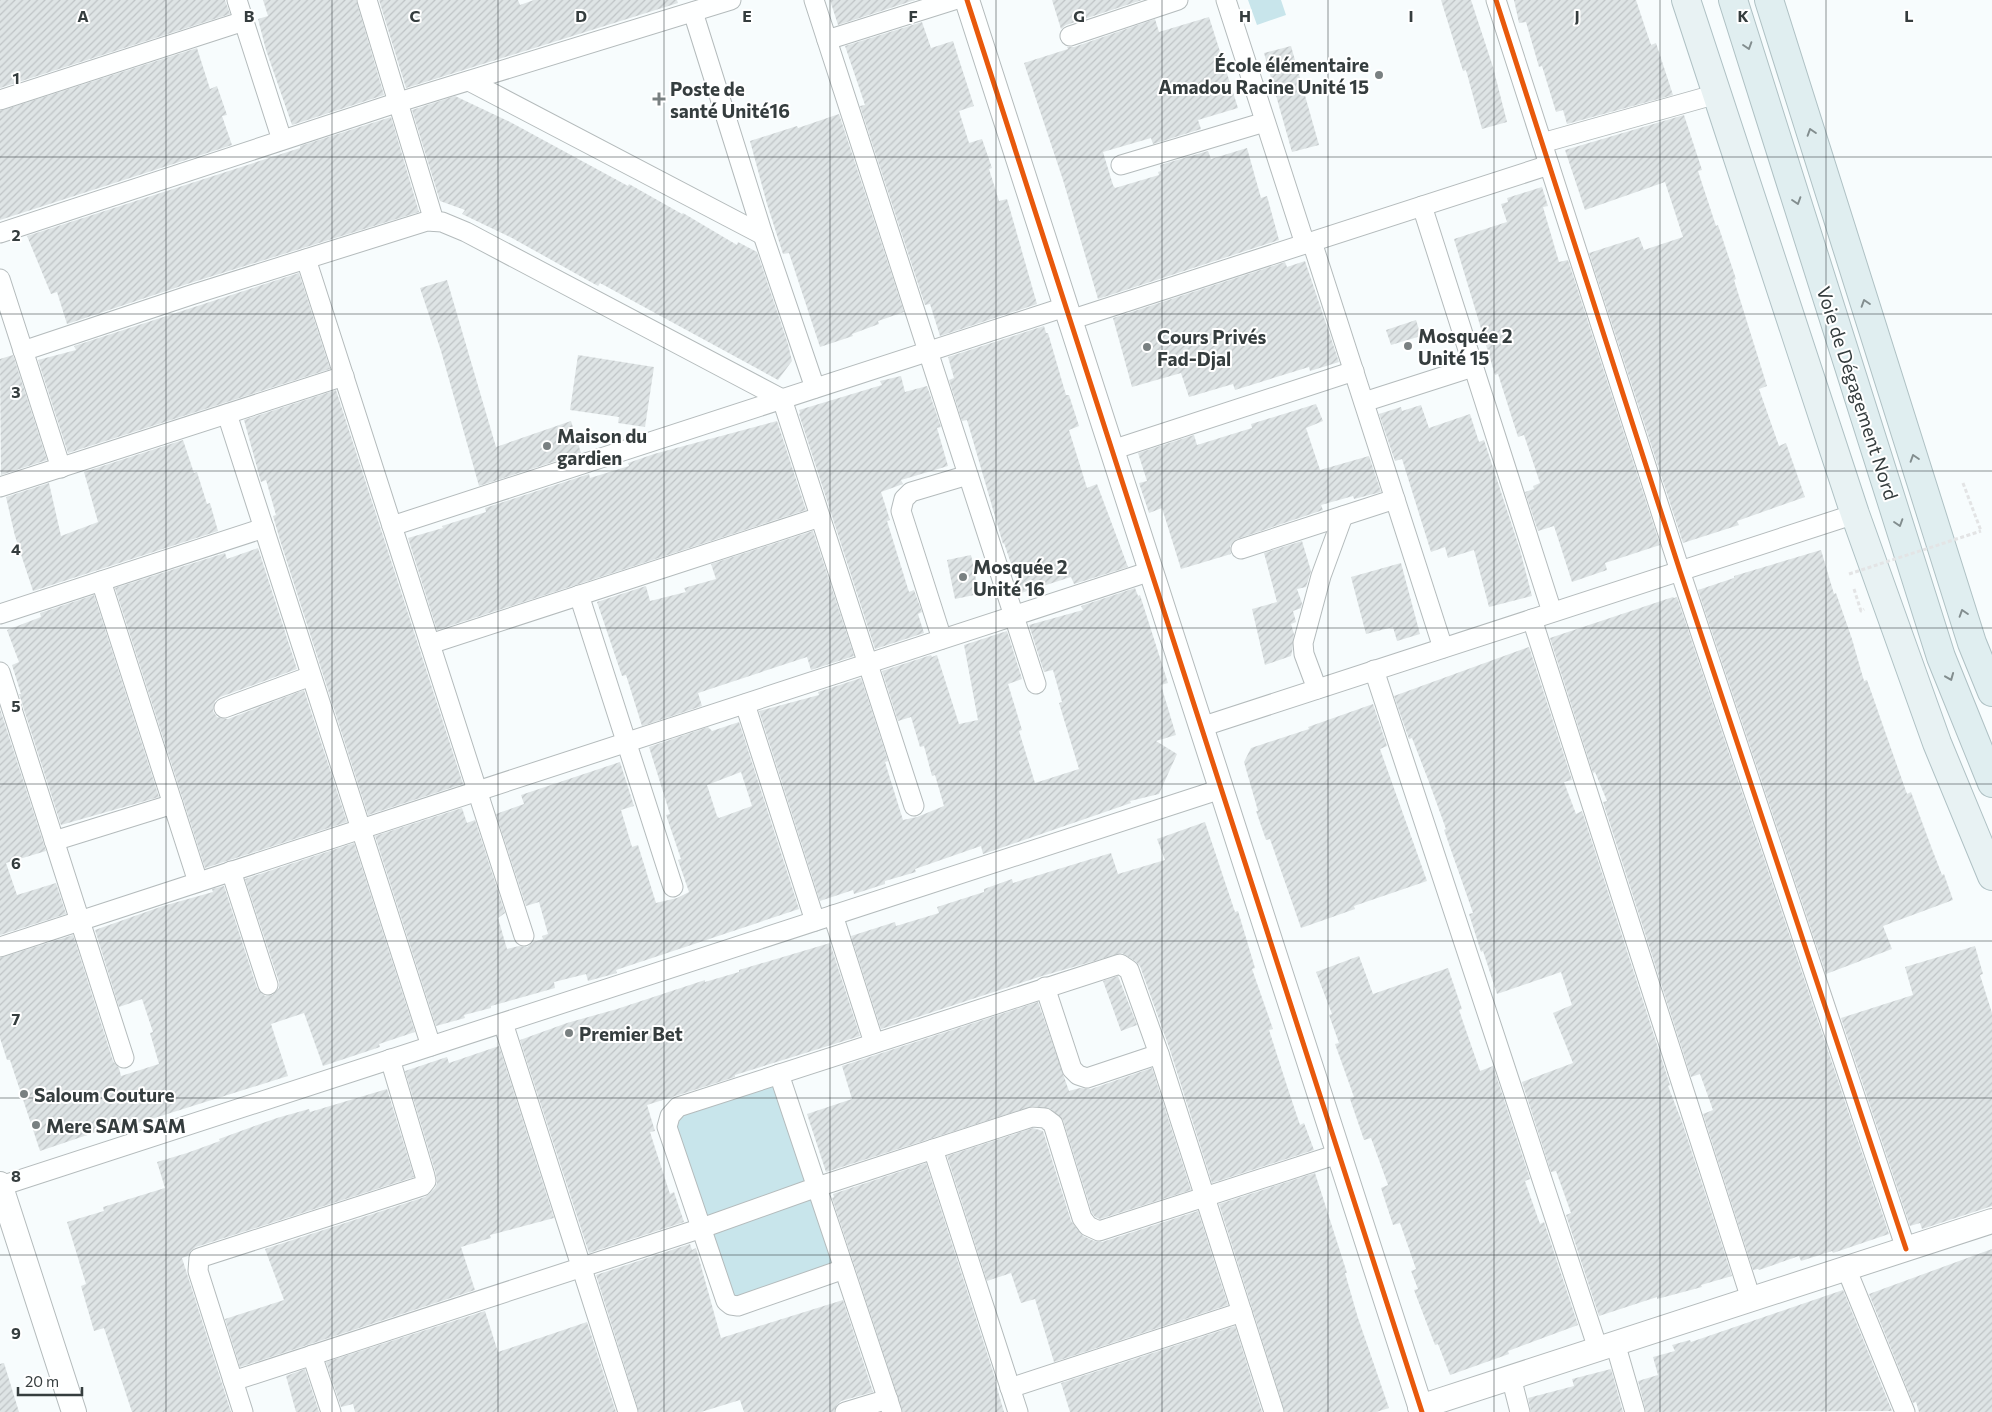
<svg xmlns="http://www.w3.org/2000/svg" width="1992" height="1412" viewBox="0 0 1992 1412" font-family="Commissioner,sans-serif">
	<defs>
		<pattern id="building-hatch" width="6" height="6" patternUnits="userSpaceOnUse" patternTransform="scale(1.25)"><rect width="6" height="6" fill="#dee4e5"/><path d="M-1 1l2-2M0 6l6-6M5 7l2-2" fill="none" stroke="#bfc4c6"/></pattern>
	</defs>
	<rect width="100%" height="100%" fill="#f7fcfd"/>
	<g fill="#c8e5eb">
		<polygon points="1248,0 1281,0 1286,15 1257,25"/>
		<polygon points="777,1082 839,1277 735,1310 673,1116"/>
	</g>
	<g fill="url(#building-hatch)" fill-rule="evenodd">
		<polygon points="0,0 225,0 230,14 0,88"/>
		<polygon points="263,0 356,0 384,95 292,125 266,50 258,19 268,16"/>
		<polygon points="379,0 518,0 520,5 534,0 677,0 678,3 406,88"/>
		<polygon points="830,0 915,0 838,25"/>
		<polygon points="1052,0 1142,0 1066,25 1061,29"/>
		<polygon points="1441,0 1471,0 1493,67 1507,122 1482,129 1466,70 1463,71"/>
		<polygon points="1514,0 1636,0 1651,45 1656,43 1673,95 1567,124 1563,110 1556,112 1542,66 1539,67 1526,22 1519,23"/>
		<polygon points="1209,17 1238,108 1198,120 1201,129 1153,144 1151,138 1103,152 1113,185 1115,188 1159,175 1158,172 1161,171 1160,165 1208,151 1211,159 1247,148 1261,198 1267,196 1279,240 1098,299 1063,180 1024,63 1068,49 1067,47 1074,47 1155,19 1159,32"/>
		<polygon points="922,22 931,48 953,41 974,106 959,111 969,143 982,139 992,168 989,169 999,201 1007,199 1037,304 940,336 930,304 925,305 860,106 865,105 845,46"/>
		<polygon points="1291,46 1319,145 1292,152 1264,53"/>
		<polygon points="197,48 210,89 217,86 227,115 222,116 232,145 0,220 0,111"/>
		<polygon points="455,96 512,123 628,186 629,184 682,214 683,213 737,245 738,242 757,252 788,344 792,361 778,380 600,283 598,286 512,238 462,214 465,210 440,201 412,110"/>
		<polygon points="839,114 904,312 878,321 879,324 852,334 853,336 820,347 789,253 783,254 767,204 750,141 797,126 798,128"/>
		<polygon points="1684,115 1702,170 1698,171 1716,226 1718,225 1736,279 1734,280 1767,386 1759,389 1779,446 1786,443 1805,497 1737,521 1739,525 1683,543 1589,253 1639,237 1644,250 1683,237 1665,182 1585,210 1565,150"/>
		<polygon points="391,117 419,212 187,284 67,324 57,292 51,294 27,236 300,148 300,146"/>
		<polygon points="1542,187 1548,206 1543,207 1559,262 1568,260 1660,545 1605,563 1607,570 1572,582 1554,526 1538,531 1525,492 1534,489 1533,486 1540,483 1524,435 1518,437 1498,374 1495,375 1454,239 1507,222 1501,204 1508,202 1507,198"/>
		<polygon points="1305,261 1339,362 1310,371 1309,367 1235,390 1233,384 1189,397 1181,373 1132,387 1113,318 1285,262 1287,267"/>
		<polygon points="299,273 330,369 68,453 38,360 76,350 74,346"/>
		<polygon points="447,280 496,447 571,421 581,453 479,486 441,351 420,288"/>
		<polygon points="1416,320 1421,336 1391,345 1386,330"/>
		<polygon points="1044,326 1046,333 1048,333 1066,395 1069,395 1079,426 1069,430 1087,488 1097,484 1128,567 1074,584 1071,577 1021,593 1004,543 1003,544 967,420 962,421 949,380 954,378 948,357"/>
		<polygon points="13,355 47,460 1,475 0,359"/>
		<polygon points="578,355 654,367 645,427 618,423 619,417 570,410"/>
		<polygon points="901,376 905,392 927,386 941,427 937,428 948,466 901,480 903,484 881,492 890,520 887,521 909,592 914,590 922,612 918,614 924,633 875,649 799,414 800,413 799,410 882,385 880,381"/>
		<polygon points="336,390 463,784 368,815 280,540 273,516 276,515 266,480 261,482 244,420"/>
		<polygon points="1316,404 1323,421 1306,428 1320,470 1369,456 1381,492 1354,499 1353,496 1321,505 1323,510 1237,539 1230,546 1231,554 1181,569 1162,508 1149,513 1139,483 1147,481 1138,453 1194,435 1197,445 1252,428 1251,424"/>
		<polygon points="1421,405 1429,428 1470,414 1479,442 1484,440 1520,550 1532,596 1489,607 1474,550 1448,558 1445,547 1431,552 1402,459 1395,461 1379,414 1401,407 1402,411"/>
		<polygon points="777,421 806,510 437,630 408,538 443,528 442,526 486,512 485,508 589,474 590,478 629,466 628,463 654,454"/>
		<polygon points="183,440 194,473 197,472 207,504 210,503 218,531 33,591 15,536 6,497 49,483 61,536 98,522 84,472"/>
		<polygon points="813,531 854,656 811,670 807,657 698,693 702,706 642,726 626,675 622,676 597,602 646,586 650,601 686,592 684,588 716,579 711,564"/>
		<polygon points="1302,541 1311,571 1306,587 1297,589 1302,603 1301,608 1293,611 1296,622 1291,624 1294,634 1292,652 1291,656 1265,665 1252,609 1277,602 1264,553"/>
		<polygon points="258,548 297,669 220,697 215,701 213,711 217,717 228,719 304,690 347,822 205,868 115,588 225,553 227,559"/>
		<polygon points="1821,550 1834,594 1836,593 1852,639 1864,681 1867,680 1907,794 1911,792 1932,849 1942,875 1944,874 1953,900 1883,926 1892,949 1826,974 1698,590 1734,578 1734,576"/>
		<polygon points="971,555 979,594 955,599 947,560"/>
		<polygon points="1401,563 1420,634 1397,641 1393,627 1366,634 1351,577"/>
		<polygon points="1135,588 1138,596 1140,595 1168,683 1161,685 1176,735 1156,741 1177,754 1159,794 1130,801 1131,803 983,854 981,846 915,869 916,872 885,881 885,884 854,894 853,890 820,901 759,711 819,695 818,692 861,678 888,761 885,762 903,820 917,817 944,806 935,775 932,776 924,746 920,747 911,717 898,721 882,671 931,655 932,657 937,655 959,724 978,720 964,645 1007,631 1022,679 1008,684 1022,730 1019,731 1035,783 1079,769 1059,703 1062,702 1053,670 1044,672 1029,625 1083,610 1081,606"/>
		<polygon points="94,595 159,797 61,825 19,694 21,694 12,665 19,662 7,630 41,617 40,613"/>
		<polygon points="1673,597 1674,598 1677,597 1889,1234 1833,1253 1832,1251 1801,1261 1799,1256 1759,1270 1758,1269 1753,1270 1703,1114 1713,1110 1700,1074 1691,1077 1603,802 1607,801 1595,772 1593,773 1550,638"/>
		<polygon points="1529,647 1572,780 1564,782 1576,814 1582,811 1670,1085 1668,1086 1682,1122 1732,1276 1701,1285 1702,1287 1657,1299 1657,1297 1599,1316 1566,1215 1571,1213 1556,1171 1551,1172 1522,1082 1573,1063 1553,1013 1572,1005 1561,972 1497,994 1483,951 1481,952 1469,914 1473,913 1444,830 1446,829 1429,782 1412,738 1409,739 1394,696"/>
		<polygon points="1373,704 1387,746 1380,749 1427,881 1354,906 1355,909 1301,928 1270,839 1266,840 1256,811 1258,811 1244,762 1251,748 1309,729 1308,727"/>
		<polygon points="0,709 46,851 6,863 17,895 56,883 66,914 0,935"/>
		<path d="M739 722 799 909 616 970 617 973 588 981 586 974 554 982 555 988 491 1006V1008L464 1015 465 1018 436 1026 375 836 462 808 467 823 475 820 505 913 498 918 507 949 519 946 527 947 533 942 543 939 542 936 548 934 539 902 526 906 496 814 524 804 521 795 620 762 634 806 621 810 632 847 638 845 656 903 677 898 689 892 678 860 681 859 666 815 670 814 649 747 708 727 712 731ZM741 772 752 806 719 818 717 816 707 785Z"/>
		<polygon points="1205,822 1235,912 1238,911 1255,968 1252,969 1273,1029 1269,1030 1288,1089 1300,1125 1304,1123 1314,1150 1212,1183 1170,1050 1140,966 1135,961 1122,953 1042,976 881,1029 851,936 895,922 896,926 939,913 937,907 984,892 984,889 1012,879 1013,883 1111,853 1118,874 1165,860 1157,839"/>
		<polygon points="354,843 415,1032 379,1044 380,1047 323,1066 304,1013 271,1024 288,1076 107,1133 105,1129 40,1151 10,1060 7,1060 0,1038 0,958 73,935 113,1061 119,1068 121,1076 159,1064 150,1033 153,1032 142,999 119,1007 95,930 163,906 213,892 212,889 224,886 257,988 265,996 272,995 279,988 279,982 245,879"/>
		<polygon points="830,943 860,1036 735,1075 735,1077 647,1105 655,1131 650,1132 658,1157 670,1194 674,1192 684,1222 589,1253 520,1040 567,1023 617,1009 705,980 705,982 739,972 739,970"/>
		<polygon points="1975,946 1983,974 1980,975 1992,1013 1992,1206 1922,1229 1920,1223 1910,1226 1841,1018 1913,995 1905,967"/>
		<polygon points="1359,956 1373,994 1448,968 1462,1009 1459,1010 1480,1071 1493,1066 1530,1179 1525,1181 1540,1224 1544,1222 1578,1325 1508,1351 1509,1354 1450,1375 1438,1344 1435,1345 1414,1290 1418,1289 1411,1271 1416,1269 1400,1223 1393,1225 1381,1188 1388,1185 1371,1138 1364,1140 1350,1099 1354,1097 1335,1044 1339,1043 1329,1015 1332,1014 1316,972"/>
		<polygon points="1118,976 1137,1025 1121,1031 1103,981"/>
		<polygon points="1038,1002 1069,1091 1080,1088 1091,1089 1152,1068 1191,1190 1100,1219 1095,1217 1092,1213 1063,1120 1051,1109 1033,1106 826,1172 807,1114 852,1099 842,1066"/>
		<polygon points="499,1046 554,1218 490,1235 491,1238 461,1247 475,1290 240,1367 225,1319 284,1300 265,1249 425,1197 435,1188 437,1183 436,1174 405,1071 447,1057 449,1063"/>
		<polygon points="387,1089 414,1177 196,1247 191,1251 188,1256 182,1258 231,1412 132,1412 104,1328 94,1331 81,1286 86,1284 67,1222 104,1211 103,1207 165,1188 157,1162 187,1153 220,1141 219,1139 277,1118 309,1109 310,1112"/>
		<polygon points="1033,1128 1043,1131 1071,1221 1083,1236 1094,1241 1102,1242 1198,1211 1228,1305 1054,1362 1035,1299 1021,1303 1011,1273 987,1281 947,1156"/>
		<polygon points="926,1163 996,1381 995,1381 1004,1412 903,1412 832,1198 834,1197 833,1194"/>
		<polygon points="1315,1173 1347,1273 1345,1273 1358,1318 1389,1408 1376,1412 1285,1412 1219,1204"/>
		<polygon points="690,1244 692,1250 696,1248 721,1338 843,1300 873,1392 841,1401 837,1405 834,1412 744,1412 740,1400 701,1412 639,1412 596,1275"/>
		<polygon points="1992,1249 1992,1412 1919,1412 1916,1402 1913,1403 1869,1294"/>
		<polygon points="1843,1290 1892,1411 1646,1412 1638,1381 1658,1375 1653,1357 1675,1351 1672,1345 1690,1340 1691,1342"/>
		<polygon points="485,1311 498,1352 587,1322 616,1412 355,1412 353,1404 341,1407 326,1362"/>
		<polygon points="1235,1326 1262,1412 1070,1412 1061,1383"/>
		<polygon points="4,1363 19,1412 0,1412 0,1364"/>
		<polygon points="305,1369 319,1412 296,1412 286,1376"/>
		<polygon points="1611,1369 1623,1412 1531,1412 1528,1398 1574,1386 1572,1379"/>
	</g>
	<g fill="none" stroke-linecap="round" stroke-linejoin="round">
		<defs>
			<g id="minor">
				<polyline points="237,0 282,140"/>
				<polyline points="367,0 434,221"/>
				<polyline points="814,0 1036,684"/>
				<polyline points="1226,0 1305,244"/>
				<polyline points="1496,0 1680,571 1906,1249"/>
				<polyline points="693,12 763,235 815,388"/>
				<polyline points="1070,36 1178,0"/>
				<polyline points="827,40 954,0"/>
				<polyline points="469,81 763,235"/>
				<polyline points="0,100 244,21"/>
				<polyline points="1542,143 1717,94"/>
				<polyline points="1121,165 1265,122"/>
				<polyline points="1422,206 1552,612"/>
				<polyline points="0,233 399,102 731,0"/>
				<polyline points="1312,242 1443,648"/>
				<polyline points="306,259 524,936"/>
				<polyline points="0,279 61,468"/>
				<polyline points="1070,320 1549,165"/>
				<polyline points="23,351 191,295 427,221 442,222 466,232 782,399 914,806"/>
				<polyline points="1364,402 1473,367"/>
				<polyline points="227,414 431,1046"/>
				<polyline points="1112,450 1354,371"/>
				<polyline points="0,487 344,376"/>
				<polyline points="392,526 1065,307"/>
				<polyline points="1241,549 1395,499"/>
				<polyline points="101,581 198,882"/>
				<polyline points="579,595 673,887"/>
				<polyline points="0,614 264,528"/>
				<polyline points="1532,619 1751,1299"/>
				<polyline points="942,639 901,511 904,499 911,492 968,475"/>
				<polyline points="430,644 820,517"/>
				<polyline points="1374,670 1598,1349"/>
				<polyline points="0,672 124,1058"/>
				<polyline points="1317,689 1304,654 1303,643 1321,576 1343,516"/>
				<polyline points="745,704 815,921"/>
				<polyline points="224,708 311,676"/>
				<polyline points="1201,727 1855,514"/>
				<polyline points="54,841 173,804"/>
				<polyline points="231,871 268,985"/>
				<polyline points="833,915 874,1043"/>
				<polyline points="0,947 1151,571"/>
				<polyline points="1045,987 1072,1069 1078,1075 1087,1078 1159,1054"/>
				<polyline points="503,1023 628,1412"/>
				<polyline points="779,1074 892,1412"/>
				<polyline points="933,1149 1018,1412"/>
				<polyline points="1,1186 1221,789"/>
				<polyline points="1846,1268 1905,1412"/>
				<polyline points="844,1269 738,1306 731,1305 726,1301 667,1127 670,1116 678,1107 1120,964 1129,970 1159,1054 1274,1412"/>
				<polyline points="1615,1343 1635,1412"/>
				<polyline points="312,1355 331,1412"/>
				<polyline points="1511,1377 1520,1412"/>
				<polyline points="233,1381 702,1228 817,1187 1032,1117 1045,1118 1053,1124 1082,1218 1088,1226 1099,1231 1338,1154"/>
				<polyline points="1010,1388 1242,1312"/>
				<polyline points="243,1412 198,1271 199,1258 422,1186 426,1181 425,1176 390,1059"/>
				<polyline points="845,1412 888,1399"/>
			</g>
			<g id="tertiary">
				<polyline points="967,0 1422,1412"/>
				<polyline points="0,1184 74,1412"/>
				<polyline points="1420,1407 1992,1221"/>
			</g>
			<polyline id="primary" points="1686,0 1855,514 1937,743 1992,876"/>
			<g id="trunk">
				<polyline points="1733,0 1941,657 1992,783"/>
				<polyline points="1769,0 1972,643 1992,692"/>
			</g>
		</defs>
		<use href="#minor" stroke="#b4bbbc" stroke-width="21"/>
		<use href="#tertiary" stroke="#b4bbbc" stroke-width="26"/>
		<use href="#primary" stroke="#afc1c4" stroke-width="30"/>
		<use href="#trunk" stroke="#afc1c4" stroke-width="30"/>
		<g stroke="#e3e4e5" stroke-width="3" stroke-dasharray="4 2.5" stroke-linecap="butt">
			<polyline points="1963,483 1981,531"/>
			<polyline points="1854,589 1861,611 1864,609"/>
		</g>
		<use href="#minor" stroke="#feffff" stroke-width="19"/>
		<use href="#tertiary" stroke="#feffff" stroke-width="24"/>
		<use href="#primary" stroke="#e8f2f3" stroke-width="28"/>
		<use href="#trunk" stroke="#e0eef0" stroke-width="28"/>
		<polyline stroke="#e3e4e5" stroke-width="3" stroke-dasharray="4 2.5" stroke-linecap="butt" points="1849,574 1981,531"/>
		<defs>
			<g id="cycleway">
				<polyline points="967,0 1422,1412"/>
				<polyline points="1496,0 1680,571 1906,1249"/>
			</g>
		</defs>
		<use href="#cycleway" stroke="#fff" stroke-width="8"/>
		<use href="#cycleway" stroke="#e8590c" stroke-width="5"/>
	</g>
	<defs><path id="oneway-chevron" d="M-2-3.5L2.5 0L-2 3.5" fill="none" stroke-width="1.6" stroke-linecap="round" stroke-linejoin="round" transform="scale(1.25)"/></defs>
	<g stroke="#828d8e">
		<use href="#oneway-chevron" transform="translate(1748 46) rotate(72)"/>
		<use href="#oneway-chevron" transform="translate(1811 132) rotate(-108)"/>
		<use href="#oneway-chevron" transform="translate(1797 201) rotate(72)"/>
		<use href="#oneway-chevron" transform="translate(1865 303) rotate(-108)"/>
		<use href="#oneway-chevron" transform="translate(1914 458) rotate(-108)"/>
		<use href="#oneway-chevron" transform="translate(1899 523) rotate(72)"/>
		<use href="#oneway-chevron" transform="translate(1963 613) rotate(-108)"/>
		<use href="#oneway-chevron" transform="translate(1950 677) rotate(68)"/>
	</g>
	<path fill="none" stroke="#353d3e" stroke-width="1" stroke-opacity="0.55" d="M166 0V1412M332 0V1412M498 0V1412M664 0V1412M830 0V1412M996 0V1412M1162 0V1412M1328 0V1412M1494 0V1412M1660 0V1412M1826 0V1412M0 157H1992M0 314H1992M0 471H1992M0 628H1992M0 784H1992M0 941H1992M0 1098H1992M0 1255H1992"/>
	<g fill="#798081" stroke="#fff" stroke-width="2">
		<circle cx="1379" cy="75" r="5"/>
		<path d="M656.5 91.5h5v5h5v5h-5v5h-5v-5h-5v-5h5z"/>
		<circle cx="1408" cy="346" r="5"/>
		<circle cx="1147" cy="347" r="5"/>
		<circle cx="547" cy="446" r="5"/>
		<circle cx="963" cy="577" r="5"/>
		<circle cx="569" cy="1033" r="5"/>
		<circle cx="24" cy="1094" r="5"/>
		<circle cx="36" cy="1125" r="5"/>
	</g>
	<g text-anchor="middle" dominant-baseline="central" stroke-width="4" stroke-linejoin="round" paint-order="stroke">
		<g font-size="19" font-weight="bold" fill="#353d3e" stroke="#fff" text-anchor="start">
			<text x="1369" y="64" text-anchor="end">École élémentaire<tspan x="1369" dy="22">Amadou Racine Unité 15</tspan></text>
			<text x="670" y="88">Poste de<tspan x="670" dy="22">santé Unité16</tspan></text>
			<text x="1418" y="335">Mosquée 2<tspan x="1418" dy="22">Unité 15</tspan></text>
			<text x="1157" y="336">Cours Privés<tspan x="1157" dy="22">Fad-Djal</tspan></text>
			<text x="557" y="435">Maison du<tspan x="557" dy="22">gardien</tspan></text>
			<text x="973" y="566">Mosquée 2<tspan x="973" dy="22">Unité 16</tspan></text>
			<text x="579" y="1033">Premier Bet</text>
			<text x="34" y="1094">Saloum Couture</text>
			<text x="46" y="1125">Mere SAM SAM</text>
		</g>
		<g font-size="19" fill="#353d3e" stroke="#fff">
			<text transform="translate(1858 393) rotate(72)">Voie de Dégagement Nord</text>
		</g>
	</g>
	<g font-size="16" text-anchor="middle" font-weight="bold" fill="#353d3e" stroke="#fff" stroke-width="4" stroke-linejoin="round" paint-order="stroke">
		<text x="83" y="22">A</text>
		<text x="249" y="22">B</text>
		<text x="415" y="22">C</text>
		<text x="581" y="22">D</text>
		<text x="747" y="22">E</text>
		<text x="913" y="22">F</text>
		<text x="1079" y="22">G</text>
		<text x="1245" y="22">H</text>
		<text x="1411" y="22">I</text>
		<text x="1577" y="22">J</text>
		<text x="1743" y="22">K</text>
		<text x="1909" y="22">L</text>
		<text x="16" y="84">1</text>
		<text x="16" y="241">2</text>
		<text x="16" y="398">3</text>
		<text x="16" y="555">4</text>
		<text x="16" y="712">5</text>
		<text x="16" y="869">6</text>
		<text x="16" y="1025">7</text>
		<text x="16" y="1182">8</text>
		<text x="16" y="1339">9</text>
	</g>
	<path d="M18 1387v8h64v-8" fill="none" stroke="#353d3e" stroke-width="2.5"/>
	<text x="25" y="1387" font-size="15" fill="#353d3e" stroke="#ffffff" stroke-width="4" paint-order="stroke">20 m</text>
</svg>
